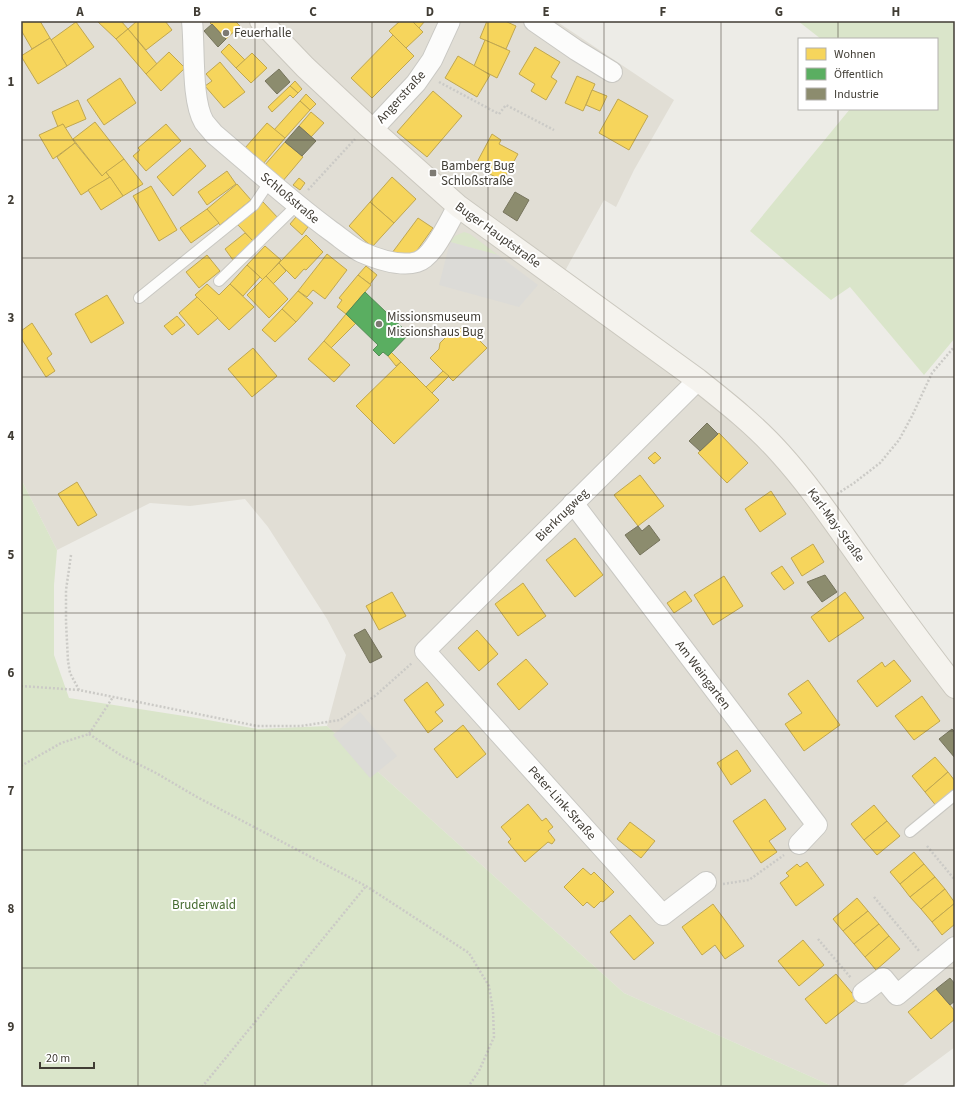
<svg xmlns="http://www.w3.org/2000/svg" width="976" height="1108" viewBox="0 0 976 1108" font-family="'Source Sans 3',sans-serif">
	<rect width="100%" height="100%" fill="#edece7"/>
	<polygon fill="#e1ded5" points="21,21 556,21 674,100 634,170 616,207 604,200 554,291 709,397 792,475 920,656 955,699 955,1047 901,1087 834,1087 624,993 327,726 346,655 327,619 268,527 245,499 190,506 150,503 57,550 21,479"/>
	<g fill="#dae5ca">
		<polygon points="798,21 955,21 955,338 924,375 850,287 831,300 750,231 850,109 937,109 937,39 821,39"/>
		<polygon points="464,232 470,234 498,255 450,242 455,236"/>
		<polygon points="21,479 57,550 54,585 54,655 69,698 197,718 258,729 327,726 624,993 834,1087 21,1087"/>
	</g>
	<g fill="#dcdbd7">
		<polygon points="450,242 498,255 538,285 519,307 439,285"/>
		<polygon points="360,712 397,756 370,778 333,735"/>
	</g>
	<g fill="#f6d55c" stroke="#c0a750">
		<polygon points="21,21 40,21 50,38 32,49 21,30"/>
		<polygon points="97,21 121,21 128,29 116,39"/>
		<polygon points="137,21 165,21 172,30 146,50 128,29"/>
		<polygon points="212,21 235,21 240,26 226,39 210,23"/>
		<polygon points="400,21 412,21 423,32 406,48 389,31"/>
		<polygon points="412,21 425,21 419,28"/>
		<polygon points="487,21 505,21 516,26 506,49 480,38"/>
		<polygon points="76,22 94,47 67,66 51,40"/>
		<polygon points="128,29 157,64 146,74 116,39"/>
		<polygon points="393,35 414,56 372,98 351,78"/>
		<polygon points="50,38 67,66 38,84 21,56"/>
		<polygon points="485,40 510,51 497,78 474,66"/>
		<polygon points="229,44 245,60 236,68 221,52"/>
		<polygon points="535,47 560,62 551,77 557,81 546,100 531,91 535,84 519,74"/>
		<polygon points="169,52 185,68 161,91 146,74"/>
		<polygon points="252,53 267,68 251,83 236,68"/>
		<polygon points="458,56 490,75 477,97 445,78"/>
		<polygon points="220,62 245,92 224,108 205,86 212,81 206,74"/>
		<polygon points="577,76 595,84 583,111 565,103"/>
		<polygon points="120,78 136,103 104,125 87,100"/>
		<polygon points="295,81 302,89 298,93 290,86"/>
		<polygon points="290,86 298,93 293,98 290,95 272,112 268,107"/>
		<polygon points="592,90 607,96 600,111 586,105"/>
		<polygon points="433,91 462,116 427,157 397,132"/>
		<polygon points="306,94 316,104 310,110 300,101"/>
		<polygon points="618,99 648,116 629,150 599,133"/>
		<polygon points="78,100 86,119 65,128 63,124 58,127 52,112"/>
		<polygon points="300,101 310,110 285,138 274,130"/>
		<polygon points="311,112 324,123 311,137 299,126"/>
		<polygon points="95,122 124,159 102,176 73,139"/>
		<polygon points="267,123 285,138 263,164 245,148"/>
		<polygon points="63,124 75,143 53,159 39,135"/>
		<polygon points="166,124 181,141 146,171 133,156 140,150 138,148"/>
		<polygon points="492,134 501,140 499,144 518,154 503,181 475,166"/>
		<polygon points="285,142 303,157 282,182 264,166"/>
		<polygon points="75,143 102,176 106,172 110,177 81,195 57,157"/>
		<polygon points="190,148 206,166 173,196 157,177"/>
		<polygon points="124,159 143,184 123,196 106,172"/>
		<polygon points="227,171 236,184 207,205 198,192"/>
		<polygon points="110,177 123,196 101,210 88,190"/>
		<polygon points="392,177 416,199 394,223 370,202"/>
		<polygon points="299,178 305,183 300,190 293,185"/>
		<polygon points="237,184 251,200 220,225 207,209"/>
		<polygon points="151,186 177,230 159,241 133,196"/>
		<polygon points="263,202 279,219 254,242 238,225"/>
		<polygon points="370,202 394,223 372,247 349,226"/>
		<polygon points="207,209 219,223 191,243 180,228"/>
		<polygon points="296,217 308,227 302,235 290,224"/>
		<polygon points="418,218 433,228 413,256 392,253"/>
		<polygon points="245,233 254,242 233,260 225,249"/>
		<polygon points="306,235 323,252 306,270 304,269 295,279 279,263"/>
		<polygon points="265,246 281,260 263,280 247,265"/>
		<polygon points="327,254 347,270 325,299 313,290 307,297 298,291"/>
		<polygon points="207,255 220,271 199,288 186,272"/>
		<polygon points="279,263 286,271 273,284 266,276"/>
		<polygon points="247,265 260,277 243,296 230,284"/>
		<polygon points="366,266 377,275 370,284 358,275"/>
		<polygon points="358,275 371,285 346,314 337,307 342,300 339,298"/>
		<polygon points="266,276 288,299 269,318 247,295"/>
		<polygon points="207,284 219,295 230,284 254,307 229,330 195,295"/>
		<polygon points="298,291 313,303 296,322 282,309"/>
		<polygon points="107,295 124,323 91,343 75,314"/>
		<polygon points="197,297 218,318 198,335 179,313"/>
		<polygon points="282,309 296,322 275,342 262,330"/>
		<polygon points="346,314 356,323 331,348 324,341"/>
		<polygon points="177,316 185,325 172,335 164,326"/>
		<polygon points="32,323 52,354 47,358 55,371 46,377 21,338 21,331"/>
		<polygon points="464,325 487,348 453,381 430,358 439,349 440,343 448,335 453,336"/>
		<polygon points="324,341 350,365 334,382 308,359"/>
		<polygon points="253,348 277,376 252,397 228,369"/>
		<polygon points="391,352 401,362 396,366 388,356"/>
		<polygon points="401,362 439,400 394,444 356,406"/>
		<polygon points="443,371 449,376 432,393 426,387"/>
		<polygon points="719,433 748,463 727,483 698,453"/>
		<polygon points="655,452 661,458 654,464 648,458"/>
		<polygon points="640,475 664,506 638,526 614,495"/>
		<polygon points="77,482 97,515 78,526 58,494"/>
		<polygon points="771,491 786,514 760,532 745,509"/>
		<polygon points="575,538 603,575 575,597 546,560"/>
		<polygon points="813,544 824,562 802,576 791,558"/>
		<polygon points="782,566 794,583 784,590 771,573"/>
		<polygon points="724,576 743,606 713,625 694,595"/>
		<polygon points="523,583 546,616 518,636 495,604"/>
		<polygon points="685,591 692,601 674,613 667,603"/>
		<polygon points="392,592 406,616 379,630 366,606"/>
		<polygon points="845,592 864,618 829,642 811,617"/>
		<polygon points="477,630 498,654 479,671 458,648"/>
		<polygon points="526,659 548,684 519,710 497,684"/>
		<polygon points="894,660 911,681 877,707 857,681 882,662 885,667"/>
		<polygon points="808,680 840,725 804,751 785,724 802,713 788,694"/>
		<polygon points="427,682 444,705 435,712 443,721 428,733 404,700"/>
		<polygon points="922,696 940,721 914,740 895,716"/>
		<polygon points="463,725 486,754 457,778 434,749"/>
		<polygon points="737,750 751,771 731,785 717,763"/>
		<polygon points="935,757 948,772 925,792 912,776"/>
		<polygon points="948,772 955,781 955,792 937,807 925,792"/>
		<polygon points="765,799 786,829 769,841 777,852 761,863 733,821"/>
		<polygon points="528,804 542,821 546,818 553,827 548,831 555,840 552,844 548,842 525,862 508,842 511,839 501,827"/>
		<polygon points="874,805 887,821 864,840 851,824"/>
		<polygon points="887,821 900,836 877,855 864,840"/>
		<polygon points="630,822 655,841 641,858 617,839"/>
		<polygon points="914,852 924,864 900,884 890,872"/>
		<polygon points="807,862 824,885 796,906 780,883 789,876 786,873 797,864 800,867"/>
		<polygon points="924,864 935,877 910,897 900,884"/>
		<polygon points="583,868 591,875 594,872 614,892 603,902 601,901 594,908 587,902 583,906 564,887"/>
		<polygon points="935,877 945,889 921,909 910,897"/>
		<polygon points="945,889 955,903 932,922 921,909"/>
		<polygon points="857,898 868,911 843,931 833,919"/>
		<polygon points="955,903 955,924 942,935 932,922"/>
		<polygon points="713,904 744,946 725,959 715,945 702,955 682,927"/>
		<polygon points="868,911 879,924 854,944 843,931"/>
		<polygon points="630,915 654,943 634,960 610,932"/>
		<polygon points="879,924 889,936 865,957 854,944"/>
		<polygon points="889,936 900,949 876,970 865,957"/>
		<polygon points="803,940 824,965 799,986 778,961"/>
		<polygon points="836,974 857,999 826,1024 805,999"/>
		<polygon points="936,989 955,1011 955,1019 931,1039 908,1012"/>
	</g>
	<polygon fill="#5aae61" stroke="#528c54" points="365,292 409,334 388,356 383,352 379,356 373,350 378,345 346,314"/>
	<g fill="#8c8c6e" stroke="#76745d">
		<polygon points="212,24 226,39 218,47 204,31"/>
		<polygon points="279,69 290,82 277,94 265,81"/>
		<polygon points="299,126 316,141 302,156 285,142"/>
		<polygon points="515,192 529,200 517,221 503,212"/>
		<polygon points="707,423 718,434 700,451 689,441"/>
		<polygon points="649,525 660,540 640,555 625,535 638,526 642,531"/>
		<polygon points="825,575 837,592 822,602 807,582"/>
		<polygon points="365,629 382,657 370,663 354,635"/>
		<polygon points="952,729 955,732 955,758 939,739"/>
		<polygon points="950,978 955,984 955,1001 950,1005 936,989"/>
	</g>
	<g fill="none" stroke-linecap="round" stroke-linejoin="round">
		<defs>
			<g id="lane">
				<polyline points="219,281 297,205"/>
				<polyline points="139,298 254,205 270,181"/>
				<polyline points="910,832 955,795"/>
			</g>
			<g id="street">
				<path d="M192 21C195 47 191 100 204 122 207 126 211 130 214 134 252 166 290 201 331 231 341 238 351 247 361 252 377 259 400 267 417 262 434 257 449 221 458 206"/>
				<polyline points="534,21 576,50 612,72"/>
				<polyline points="372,130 416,83 432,60 450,21"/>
				<polyline points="698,380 425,651 663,915 706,882"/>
				<polyline points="573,503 817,825 799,844"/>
				<polyline points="863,993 883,978 897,995 955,947"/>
			</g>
			<path id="secondary" d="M261 21 305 67 367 125 458 206 698 380C727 403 756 426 780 453 809 485 834 522 859 557 890 601 922 644 955 687"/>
		</defs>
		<use href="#lane" stroke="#c9c8c3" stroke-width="12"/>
		<use href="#street" stroke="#c9c8c3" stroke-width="22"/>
		<use href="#secondary" stroke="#cbc8bf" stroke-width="24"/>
		<g stroke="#cbcac6" stroke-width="2.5" stroke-dasharray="2 2" stroke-linecap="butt">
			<polyline points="439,82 499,114 506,105 554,130"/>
			<polyline points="308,190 355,139"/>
			<polyline points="837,494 854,483 880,463 899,440 912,416 932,373 955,346"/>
			<polyline points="71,555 66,590 66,622 68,661 70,673 79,690 257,726 301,726 340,720 375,696 412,663"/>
			<polyline points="21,686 79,690"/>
			<polyline points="89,734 122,756 156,773 197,797 366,886 469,953 489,986 493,1011 494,1037 479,1071 468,1087"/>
			<polyline points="21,766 61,743 89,734 113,697"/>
			<polyline points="927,846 955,880"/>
			<polyline points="723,884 749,880 784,855"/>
			<polyline points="874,897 920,952"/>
			<polyline points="818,939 851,978"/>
			<polyline points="202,1087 366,886"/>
		</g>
		<use href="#lane" stroke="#fcfcfb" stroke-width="10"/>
		<use href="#street" stroke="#fcfcfb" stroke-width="20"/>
		<use href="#secondary" stroke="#f5f3ee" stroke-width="22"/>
	</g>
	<path fill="none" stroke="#413d35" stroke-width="1" stroke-opacity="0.55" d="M138 21V1087M255 21V1087M372 21V1087M488 21V1087M604 21V1087M721 21V1087M838 21V39M838 109V1087M21 140H955M21 258H955M21 377H955M21 495H955M21 613H955M21 731H955M21 850H955M21 968H955"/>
	<g fill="#7d7a73" stroke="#fff" stroke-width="1.5">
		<circle cx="226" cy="33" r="4"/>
		<rect x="429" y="169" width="8" height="8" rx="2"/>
		<circle cx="379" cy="324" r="4"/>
	</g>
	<g text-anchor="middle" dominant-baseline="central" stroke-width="4" stroke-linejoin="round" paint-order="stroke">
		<g font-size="13" fill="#413d35" stroke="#fff" text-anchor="start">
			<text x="234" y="33">Feuerhalle</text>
			<text x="441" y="166">Bamberg Bug<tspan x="441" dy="15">Schloßstraße</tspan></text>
			<text x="387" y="317">Missionsmuseum<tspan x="387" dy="15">Missionshaus Bug</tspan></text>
		</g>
		<g font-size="13" fill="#413d35" stroke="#fff">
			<text transform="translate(401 97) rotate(-48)">Angerstraße</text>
			<text transform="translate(290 198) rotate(40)">Schloßstraße</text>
			<text transform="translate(498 235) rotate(36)">Buger Hauptstraße</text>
			<text transform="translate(562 515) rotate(-45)">Bierkrugweg</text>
			<text transform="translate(836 525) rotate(54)">Karl-May-Straße</text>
			<text transform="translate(703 675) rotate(53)">Am Weingarten</text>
			<text transform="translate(562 803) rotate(48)">Peter-Link-Straße</text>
		</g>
		<g font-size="13" fill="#456b30" stroke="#fff">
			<text x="204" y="905">Bruderwald</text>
		</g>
	</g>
	<rect width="976" height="1108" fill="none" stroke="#ffffff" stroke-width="44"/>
	<rect x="798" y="38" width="140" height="72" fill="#ffffff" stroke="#b3b1ae"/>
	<rect x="806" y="48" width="20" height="12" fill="#f6d55c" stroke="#b3b1ae"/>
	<text x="834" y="58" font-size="12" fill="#413d35">Wohnen</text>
	<rect x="806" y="68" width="20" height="12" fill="#5aae61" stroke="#b3b1ae"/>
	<text x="834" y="78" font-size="12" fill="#413d35">Öffentlich</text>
	<rect x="806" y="88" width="20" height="12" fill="#8c8c6e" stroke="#b3b1ae"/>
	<text x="834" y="98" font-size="12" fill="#413d35">Industrie</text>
	<path d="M40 1062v6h54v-6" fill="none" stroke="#413d35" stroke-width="2"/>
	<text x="46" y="1062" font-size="12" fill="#413d35" stroke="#ffffff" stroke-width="3" paint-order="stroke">20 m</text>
	<rect x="22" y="22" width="932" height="1064" fill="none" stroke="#413d35" stroke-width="1.5"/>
	<g font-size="13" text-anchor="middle" font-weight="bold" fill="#413d35">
		<text x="80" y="16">A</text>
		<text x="197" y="16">B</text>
		<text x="313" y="16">C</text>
		<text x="430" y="16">D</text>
		<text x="546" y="16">E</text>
		<text x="663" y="16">F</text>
		<text x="779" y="16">G</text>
		<text x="896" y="16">H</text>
		<text x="11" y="86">1</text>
		<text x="11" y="204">2</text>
		<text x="11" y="322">3</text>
		<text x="11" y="440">4</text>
		<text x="11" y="559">5</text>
		<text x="11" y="677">6</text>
		<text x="11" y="795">7</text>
		<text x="11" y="913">8</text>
		<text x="11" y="1031">9</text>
	</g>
</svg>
